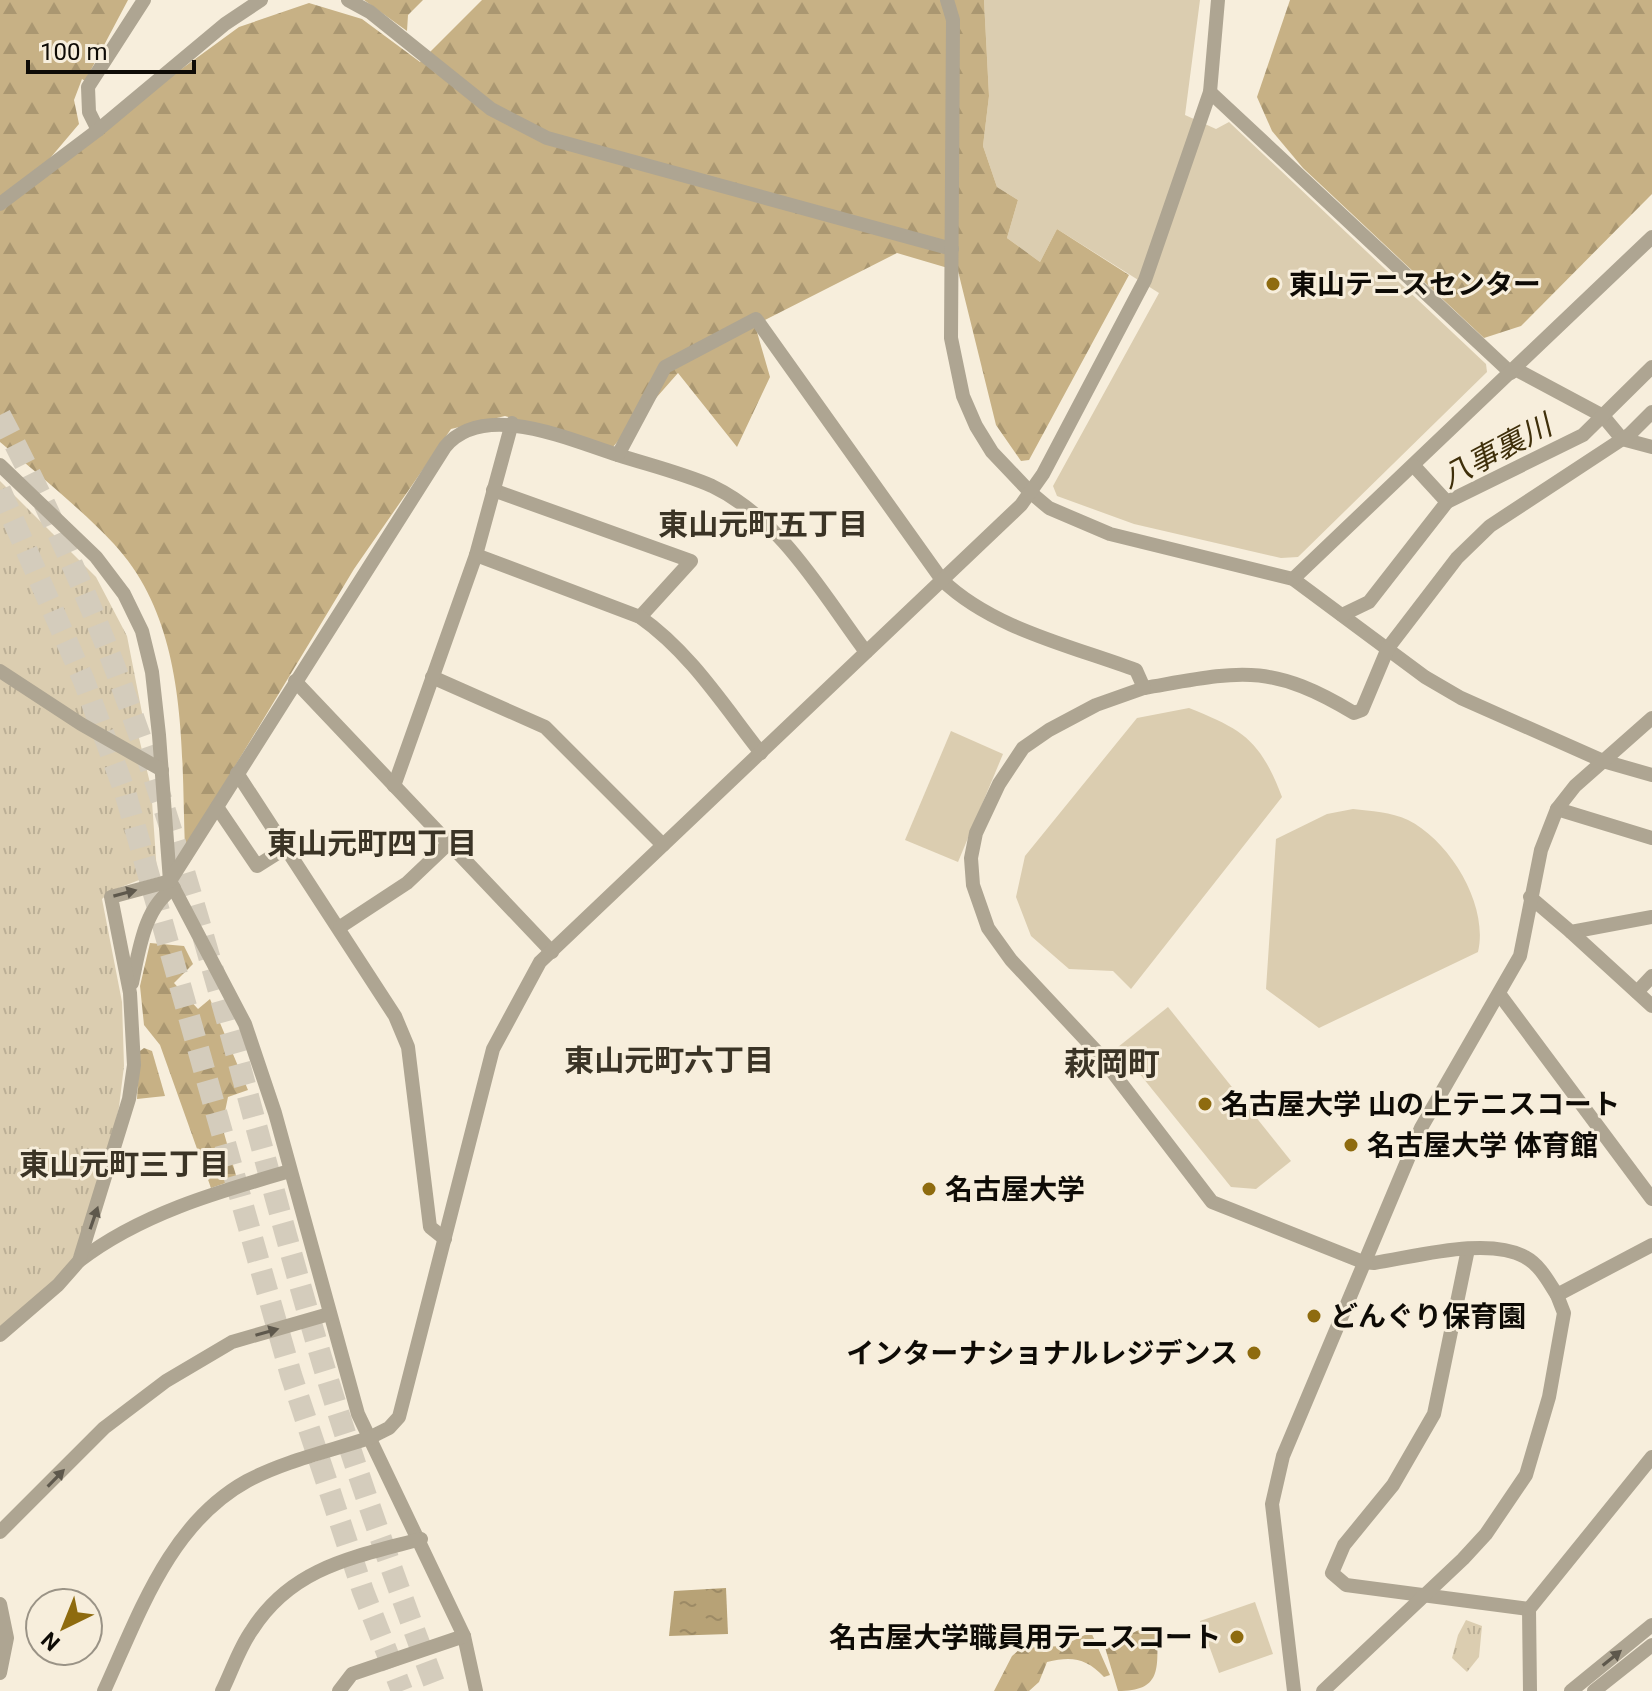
<svg xmlns="http://www.w3.org/2000/svg" width="1652" height="1691" viewBox="0 0 1652 1691" font-family="Roboto,'Noto Sans JP',sans-serif">
	<defs>
		<pattern id="forest-firs" width="22" height="20" patternUnits="userSpaceOnUse" patternTransform="scale(2)"><rect width="22" height="20" fill="#c7b185"/><path d="M5 1l3.5 6h-7zM16 11l3.5 6h-7z" fill="#aa9771"/></pattern>
		<pattern id="park-tufts" width="24" height="20" patternUnits="userSpaceOnUse" patternTransform="scale(2)"><rect width="24" height="20" fill="#dbcdb0"/><path d="M3 7l-1-3M5 7V3M7 7l1-3M15 17l-1-3M17 17v-4M19 17l1-3" fill="none" stroke="#bbaf96"/></pattern>
		<pattern id="water-ripples" width="26" height="14" patternUnits="userSpaceOnUse" patternTransform="scale(2)"><rect width="26" height="14" fill="#b7a276"/><path d="M2 4q2-2 4 0t4 0M15 11q2-2 4 0t4 0" fill="none" stroke="#9c8a65"/></pattern>
	</defs>
	<rect width="100%" height="100%" fill="#f7eedc"/>
	<g fill="#dbcdb0">
		<polygon points="984,0 1200,0 1185,115 1216,129 1229,122 1486,364 1487,372 1298,557 1281,558 1134,524 1057,496 1053,486 1159,293 1057,229 1040,262 1007,238 1018,200 997,187 983,146 989,96"/>
		<path d="M1189 708C1244 730 1260 740 1282 797L1131 989 1113 971 1069 969 1031 936 1016 897 1025 856 1137 718Z"/>
		<polygon points="951,731 1003,754 958,862 905,840"/>
		<path d="M1353 809C1371 811 1391 812 1408 820 1450 841 1489 905 1478 952L1319 1028 1266 989 1276 839 1327 814Z"/>
		<polygon points="1168,1007 1291,1161 1256,1189 1231,1187 1118,1047"/>
		<polygon points="1255,1602 1273,1654 1219,1673 1200,1621"/>
	</g>
	<g fill="url(#forest-firs)">
		<path d="M0 0H128L85 81 82 79 74 100 79 124 35 176 239 27 309 3 362 19 420 62 482 0H984L989 96 983 146 997 187 1018 200 1007 238 1040 262 1057 229 1129 275 1029 460 1021 461 996 425 958 271 897 253 755 325 770 377 737 447 678 373 612 448 505 416 451 429 354 569 185 849C181 747 189 625 114 544 80 508 38 474 0 442Z"/>
		<polygon points="364,0 423,0 408,15 407,31"/>
		<polygon points="1290,0 1652,0 1652,194 1521,326 1484,338 1303,168 1272,131 1257,97"/>
		<polygon points="150,943 184,946 193,964 174,983 198,1009 210,999 248,1090 228,1097 222,1126 237,1179 211,1188 160,1045 144,1025 140,986"/>
		<polygon points="144,1048 152,1051 165,1096 137,1099 140,1051"/>
		<path d="M1147 1627 1157 1633C1158 1670 1161 1691 1118 1691L1104 1644C1122 1642 1130 1632 1147 1627Z"/>
		<path d="M1091 1632 1110 1675 1104 1677C1086 1658 1072 1656 1047 1662L1039 1682 1029 1691H994L1012 1656 1021 1648 1062 1646Z"/>
	</g>
	<g fill="url(#park-tufts)">
		<polygon points="0,481 96,577 127,636 144,723 139,738 151,787 157,873 111,891 102,899 122,1002 124,1066 119,1107 95,1206 67,1271 0,1329"/>
		<polygon points="1466,1620 1482,1626 1479,1657 1467,1672 1452,1658 1458,1635"/>
	</g>
	<polygon fill="url(#water-ripples)" points="726,1588 728,1634 669,1636 674,1591"/>
	<g fill="none" stroke-linecap="round" stroke-linejoin="round">
		<g stroke="#d4ccbc" stroke-width="22" stroke-dasharray="22 11" stroke-linecap="butt">
			<path d="M0 415C43 497 82 582 115 668 201 894 254 1133 323 1364 357 1475 396 1583 437 1691"/>
			<polyline points="0,490 84,681 125,792 291,1375 363,1591 402,1691"/>
		</g>
		<g stroke="#aea592" stroke-width="14">
			<polyline points="348,0 370,12 491,109 547,138 952,249"/>
			<polyline points="947,0 953,20 951,338 963,396 976,426 992,452 1030,492 1049,508 1110,534 1293,579 1425,677 1461,698 1603,761 1652,775"/>
			<polyline points="1210,92 1511,373"/>
			<polyline points="98,130 89,112 88,87 144,0"/>
			<polyline points="0,204 98,130 225,24 261,0"/>
			<polyline points="1515,369 1603,416 1622,439 1652,447"/>
			<path d="M618 455C649 465 682 473 712 486 781 519 822 593 866 652"/>
			<polyline points="0,465 96,557 124,594 142,631 152,672 159,735 170,881 245,1024 275,1113 358,1414 464,1636 476,1691"/>
			<polyline points="493,490 691,561 640,617"/>
			<polyline points="1447,502 1583,435 1652,367"/>
			<path d="M476 555 640 617C690 652 724 706 761 753"/>
			<polyline points="1293,579 1652,237"/>
			<polyline points="1342,615 1369,602 1447,502 1414,466"/>
			<polyline points="0,671 81,724 162,770"/>
			<polyline points="432,677 545,727 663,845"/>
			<polyline points="295,681 552,952"/>
			<path d="M1144 688C1238 672 1268 661 1354 713L1362 710 1388 648 1457 558 1490 526 1630 434 1652 412"/>
			<polyline points="237,773 395,1016 408,1047 430,1227 445,1239"/>
			<polyline points="394,786 476,555 512,423"/>
			<polyline points="217,807 257,866 287,847"/>
			<polyline points="1557,809 1652,838"/>
			<polyline points="1530,897 1571,932 1652,917"/>
			<polyline points="340,927 407,883 447,845"/>
			<polyline points="1571,932 1652,1006"/>
			<path d="M132 983C139 951 144 907 174 888"/>
			<polyline points="1637,992 1652,976"/>
			<polyline points="1500,995 1652,1199"/>
			<polyline points="1468,1249 1434,1414 1393,1485 1344,1545 1332,1573 1346,1585 1529,1609 1530,1691"/>
			<path d="M79 1261C140 1214 217 1192 290 1171"/>
			<path d="M0 1335 58 1285 79 1261 129 1099 134 1065 130 993 111 897 170 881 445 447C484 400 570 440 618 455L665 367 756 319 942 580C993 629 1072 646 1136 670L1144 688 1096 705 1049 730 1023 748 999 784 976 833 971 858 973 885 988 928 1011 960 1098 1053 1212 1202 1363 1262 1374 1263C1415 1257 1488 1236 1525 1257 1540 1265 1548 1281 1557 1295L1652 1245"/>
			<polyline points="0,1532 104,1428 166,1381 232,1342 329,1314"/>
			<polyline points="0,1604 7,1638 0,1673"/>
			<polyline points="1529,1609 1652,1457"/>
			<path d="M104 1691C139 1615 169 1524 247 1481 284 1461 330 1451 369 1438L389 1428 399 1417 493 1049 540 962 1021 505 1043 474 1145 280 1210 92 1218 0"/>
			<path d="M222 1691C232 1671 239 1648 252 1630 292 1567 354 1557 421 1539"/>
			<polyline points="339,1691 352,1674 464,1636"/>
			<polyline points="1294,1691 1272,1504 1283,1456 1421,1128 1520,956 1541,850 1557,809 1575,786 1652,718"/>
			<polyline points="1323,1691 1463,1559 1486,1534 1526,1475 1549,1397 1564,1313 1557,1295"/>
			<polyline points="1571,1691 1652,1625"/>
			<polyline points="1594,1691 1652,1645"/>
		</g>
	</g>
	<defs><path id="oneway-solid" d="M-6-.8H1V-3.2L6.5 0L1 3.2V.8H-6Z" transform="scale(2)"/></defs>
	<g fill="#5e584c">
		<use href="#oneway-solid" transform="translate(125 893) rotate(-15)"/>
		<use href="#oneway-solid" transform="translate(94 1218) rotate(-71)"/>
		<use href="#oneway-solid" transform="translate(267 1332) rotate(-16)"/>
		<use href="#oneway-solid" transform="translate(56 1478) rotate(-46)"/>
		<use href="#oneway-solid" transform="translate(1612 1658) rotate(-39)"/>
	</g>
	<g fill="#8e6b0f" stroke="#f7eedc" stroke-width="3">
		<circle cx="1273" cy="284" r="8"/>
		<circle cx="1205" cy="1104" r="8"/>
		<circle cx="1351" cy="1145" r="8"/>
		<circle cx="929" cy="1189" r="8"/>
		<circle cx="1314" cy="1316" r="8"/>
		<circle cx="1254" cy="1353" r="8"/>
		<circle cx="1237" cy="1637" r="8"/>
	</g>
	<g text-anchor="middle" dominant-baseline="central" stroke-width="6" stroke-linejoin="round" paint-order="stroke">
		<g font-size="28" font-weight="bold" fill="#0e0b06" stroke="#f7eedc" text-anchor="start">
			<text x="1289" y="284">東山テニスセンター</text>
			<text x="1221" y="1104">名古屋大学 山の上テニスコート</text>
			<text x="1367" y="1145">名古屋大学 体育館</text>
			<text x="945" y="1189">名古屋大学</text>
			<text x="1330" y="1316">どんぐり保育園</text>
			<text x="1238" y="1353" text-anchor="end">インターナショナルレジデンス</text>
			<text x="1221" y="1637" text-anchor="end">名古屋大学職員用テニスコート</text>
		</g>
		<g font-size="30" font-style="italic" fill="#3f2f0a" stroke="#f7eedc">
			<text transform="translate(1496 451) rotate(-28)">八事裏川</text>
		</g>
		<g font-size="30" font-weight="bold" fill="#3b3426" stroke="#f7eedc">
			<text x="763" y="524">東山元町五丁目</text>
			<text x="372" y="843">東山元町四丁目</text>
			<text x="669" y="1060">東山元町六丁目</text>
			<text x="124" y="1164">東山元町三丁目</text>
		</g>
		<g font-size="32" font-weight="bold" fill="#3b3426" stroke="#f7eedc">
			<text x="1112" y="1064">萩岡町</text>
		</g>
	</g>
	<g transform="translate(64 1627) rotate(223)"><circle r="38" fill="#f7eedc" stroke="#9a9386" stroke-width="2"/>
	<path d="M0-6L14 30L0 20L-14 30Z" fill="#8e6b0f"/>
	<text y="-12" font-size="22" font-weight="bold" text-anchor="middle" fill="#0e0b06">N</text>
	</g>
	<path d="M28 60v12h166v-12" fill="none" stroke="#0e0b06" stroke-width="4"/>
	<text x="40" y="60" font-size="24" fill="#0e0b06" stroke="#f7eedc" stroke-width="6" paint-order="stroke">100 m</text>
</svg>
